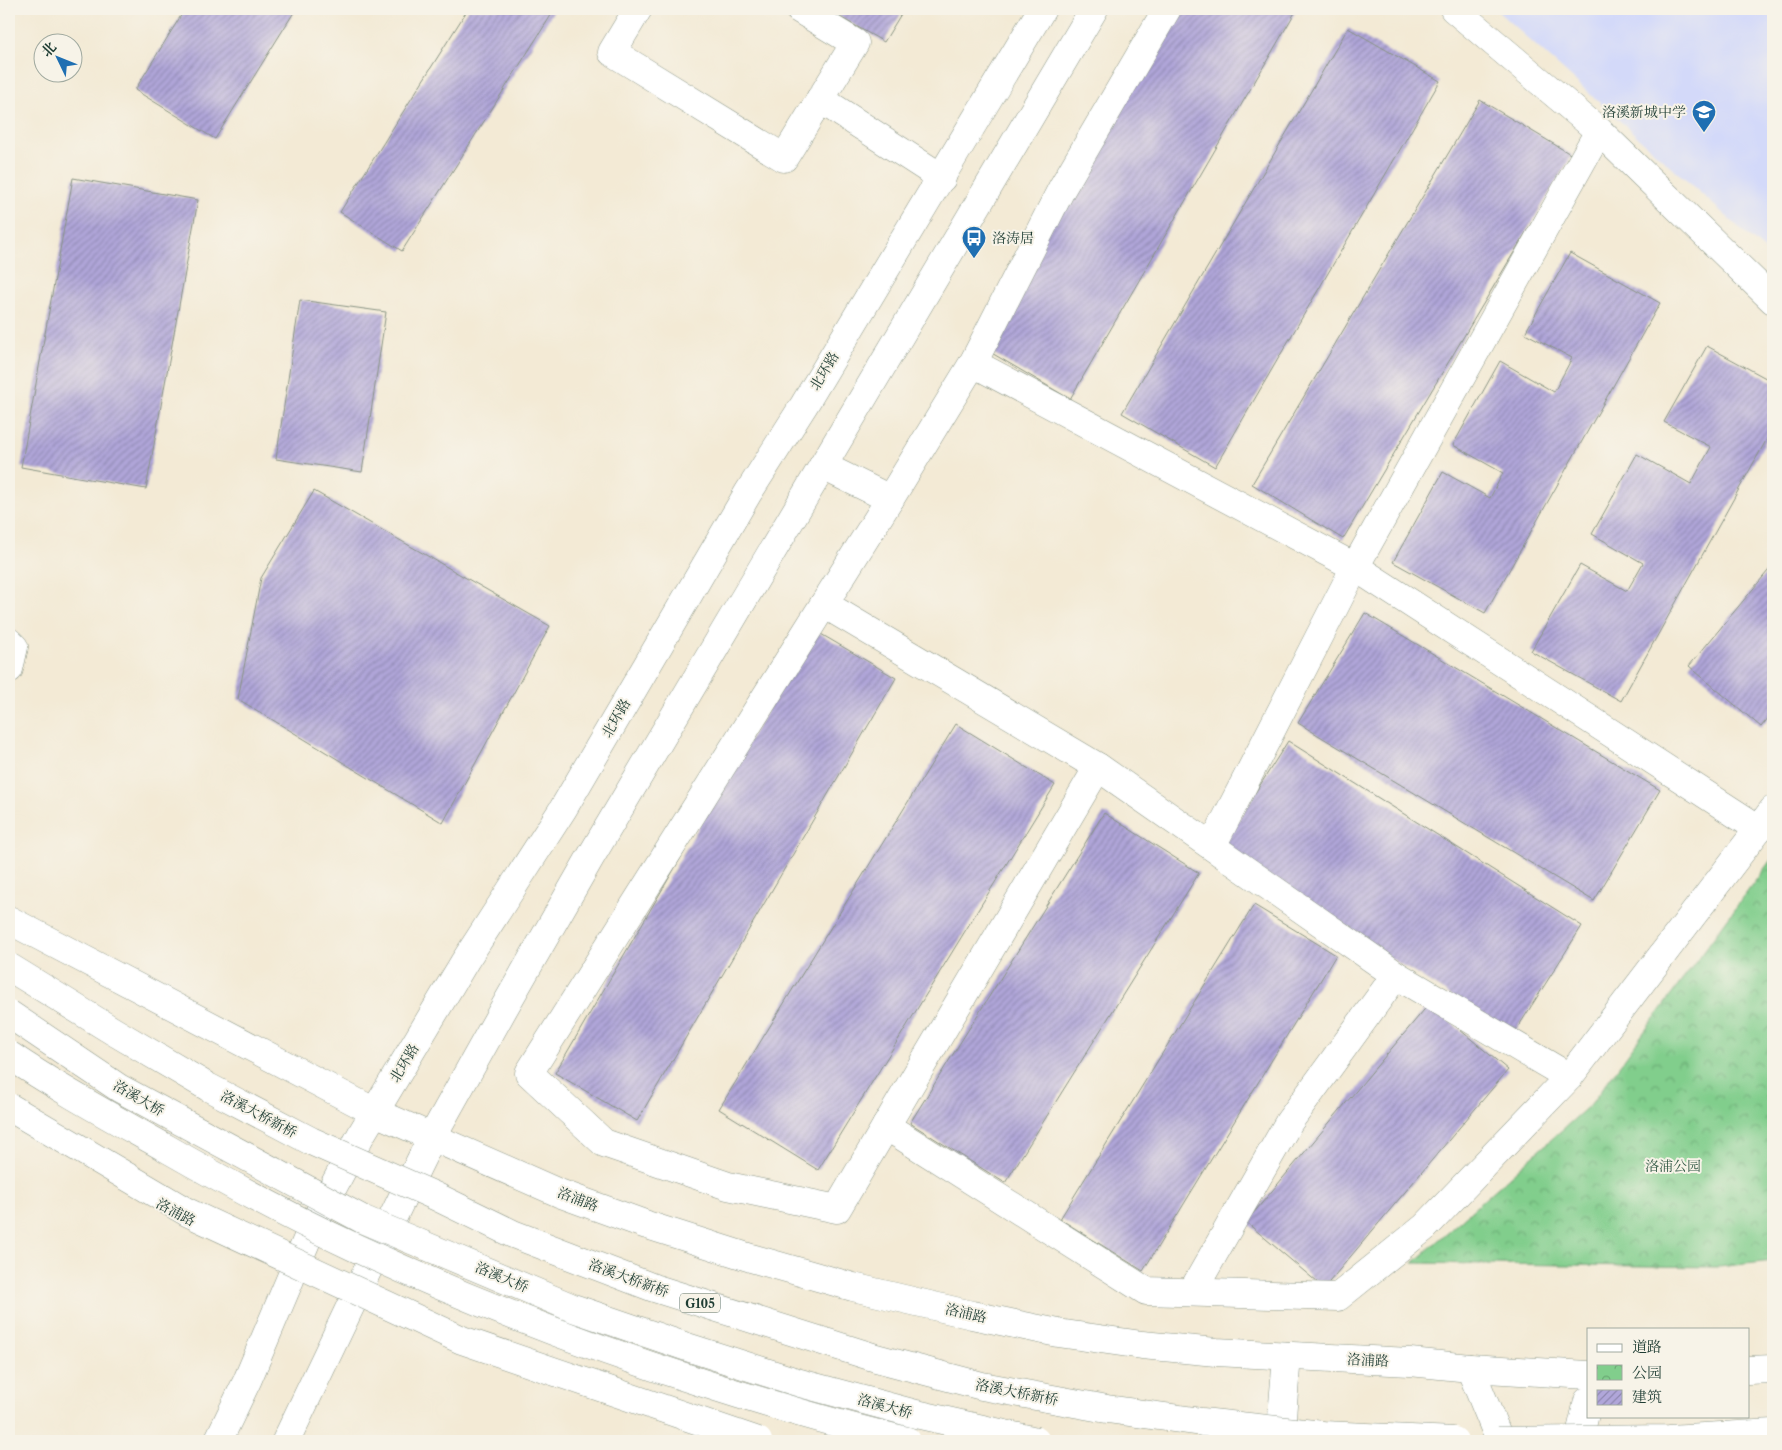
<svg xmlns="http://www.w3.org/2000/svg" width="1782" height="1450" viewBox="0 0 1782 1450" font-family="'Libre Caslon Text','Noto Serif SC',serif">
	<defs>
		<pattern id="park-crowns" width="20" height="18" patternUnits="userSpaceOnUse" patternTransform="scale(1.25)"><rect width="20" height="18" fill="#81ce8c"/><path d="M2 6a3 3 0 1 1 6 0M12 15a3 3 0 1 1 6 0" fill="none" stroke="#69a873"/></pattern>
		<pattern id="building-hatch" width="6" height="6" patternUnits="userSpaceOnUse" patternTransform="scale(1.25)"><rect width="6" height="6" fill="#b0a6d9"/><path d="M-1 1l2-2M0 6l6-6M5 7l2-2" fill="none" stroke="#8f88b1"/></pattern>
	</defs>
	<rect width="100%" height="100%" fill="#f7f3e8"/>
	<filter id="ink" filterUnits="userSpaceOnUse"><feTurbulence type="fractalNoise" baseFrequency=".02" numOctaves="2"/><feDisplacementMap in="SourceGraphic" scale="10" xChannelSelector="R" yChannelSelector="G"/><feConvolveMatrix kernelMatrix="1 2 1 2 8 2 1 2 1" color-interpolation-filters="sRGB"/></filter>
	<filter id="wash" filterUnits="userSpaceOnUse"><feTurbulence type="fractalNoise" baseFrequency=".0096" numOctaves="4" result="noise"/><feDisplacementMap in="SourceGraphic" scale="20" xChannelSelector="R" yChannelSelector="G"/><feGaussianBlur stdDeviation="1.12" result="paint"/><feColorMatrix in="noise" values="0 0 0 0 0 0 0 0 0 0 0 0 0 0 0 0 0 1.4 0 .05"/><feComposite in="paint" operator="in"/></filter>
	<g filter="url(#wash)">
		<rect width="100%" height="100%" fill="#f3ead5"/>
		<polygon fill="#d3d9f9" points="1495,9 1773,9 1773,258"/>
		<polygon fill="url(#park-crowns)" stroke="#508660" points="1773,857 1773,1261 1718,1267 1413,1263 1591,1104"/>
		<g id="blocks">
			<g fill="url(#building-hatch)">
				<polygon points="9,9 16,9 9,22"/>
				<polygon points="185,9 296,9 215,139 135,90"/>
				<polygon points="468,9 555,9 402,251 340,212"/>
				<polygon points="826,9 904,9 884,42"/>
				<polygon points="1171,9 1297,9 1070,399 978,345"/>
				<polygon points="1348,28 1440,81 1215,467 1122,413"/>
				<polygon points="1480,100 1572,155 1343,539 1252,484"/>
				<polygon points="73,178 198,200 146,489 21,467"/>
				<polygon points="1570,253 1660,303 1485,613 1393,562 1443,472 1490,498 1503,473 1453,445 1500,361 1554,392 1572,358 1525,333"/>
				<polygon points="300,300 386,312 362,472 276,459"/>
				<polygon points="1707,346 1773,382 1773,428 1621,701 1531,651 1580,565 1627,591 1643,563 1592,534 1637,454 1691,484 1711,447 1664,422"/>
				<polygon points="314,491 550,626 443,823 238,699 261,578"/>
				<polygon points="1773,565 1773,712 1761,727 1689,666"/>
				<polygon points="1365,613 1660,790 1594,901 1298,723"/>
				<polygon points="814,630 896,678 637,1121 555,1073"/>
				<polygon points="956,724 1055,785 818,1170 719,1109"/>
				<polygon points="1288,741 1582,926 1513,1035 1219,850"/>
				<polygon points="1104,813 1199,873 1005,1183 910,1123"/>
				<polygon points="1254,905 1336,955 1143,1271 1060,1219"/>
				<polygon points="1429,1004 1508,1070 1324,1288 1246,1222"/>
			</g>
		</g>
	</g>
	<g filter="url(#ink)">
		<use href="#blocks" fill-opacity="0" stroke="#899484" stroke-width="1"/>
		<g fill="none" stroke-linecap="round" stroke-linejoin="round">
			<defs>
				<g id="street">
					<polyline points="638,9 612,52 784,158 855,43 799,9"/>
					<polyline points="1454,9 1599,131 1773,300"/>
					<polyline points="820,99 942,178"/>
					<polyline points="973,363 1062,188 1167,9"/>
					<polyline points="823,466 890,499 529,1073 604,1143 728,1186 837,1209 1098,767"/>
					<polyline points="890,499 973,363 1355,567 1759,829"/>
					<polyline points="824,604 1098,767 1396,975 1569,1077 1425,1227 1338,1297 1146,1291 886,1126"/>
					<polyline points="9,642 14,647 9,669"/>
					<polyline points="1212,846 1355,567 1599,131"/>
					<polyline points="9,920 375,1112"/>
					<polyline points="1569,1077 1773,810"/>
					<polyline points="1192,1292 1289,1122 1396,975"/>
				</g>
				<g id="secondary">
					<polyline points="375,1112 559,1193 647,1225 751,1258 853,1287 972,1315 1058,1333 1142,1345 1216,1352 1410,1362 1470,1368 1588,1375"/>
					<polyline points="1470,1368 1500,1441"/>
					<polyline points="1748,1370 1773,1369"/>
					<polyline points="218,1441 247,1381 314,1223 362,1133 465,961 563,809 748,493 804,405 1042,9"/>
					<polyline points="286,1441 404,1194 432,1137 504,1008 590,858 1094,9"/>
					<polyline points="1280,1441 1287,1356"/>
					<polyline points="1580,1441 1580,1435 1588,1401"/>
				</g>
			</defs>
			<use href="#street" stroke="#899484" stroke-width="29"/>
			<use href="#secondary" stroke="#899484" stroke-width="29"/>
			<use href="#street" stroke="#fff" stroke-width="28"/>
			<use href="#secondary" stroke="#fff" stroke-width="28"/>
			<defs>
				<g id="highway-bridge">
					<polyline points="9,967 113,1031 208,1087 311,1141 435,1196 513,1234 654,1288 876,1358 982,1386 1107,1409 1202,1422 1323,1435 1454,1441"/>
					<polyline points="9,1014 119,1088 362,1219 573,1308 687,1347 800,1383 916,1414 1036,1441"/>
					<path d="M9 1055C59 1089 113 1118 166 1148 227 1183 290 1217 354 1247 467 1300 584 1345 703 1383 771 1405 838 1425 907 1441"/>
					<polyline points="9,1107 187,1212 462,1340 758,1441"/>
					<polyline points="1498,1441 1669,1439 1773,1433"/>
				</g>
			</defs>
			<use href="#highway-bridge" stroke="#899484" stroke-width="29" stroke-linecap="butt"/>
			<use href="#highway-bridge" stroke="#fff" stroke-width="28"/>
		</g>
	</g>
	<defs>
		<symbol id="school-pin" viewBox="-11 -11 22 30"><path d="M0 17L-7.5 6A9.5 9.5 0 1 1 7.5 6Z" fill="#1f6fb2" stroke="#f7f3e8"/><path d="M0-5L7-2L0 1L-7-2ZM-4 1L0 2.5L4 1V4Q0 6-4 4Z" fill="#fff"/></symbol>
		<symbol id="bus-pin" viewBox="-11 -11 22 30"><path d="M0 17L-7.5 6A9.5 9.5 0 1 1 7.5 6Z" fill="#1f6fb2" stroke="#f7f3e8"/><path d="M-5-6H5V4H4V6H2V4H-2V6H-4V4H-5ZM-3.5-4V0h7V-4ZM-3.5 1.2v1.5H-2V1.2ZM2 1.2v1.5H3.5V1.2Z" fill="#fff"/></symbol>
	</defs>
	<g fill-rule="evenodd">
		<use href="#school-pin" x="1690" y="98" width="28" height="38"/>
		<use href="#bus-pin" x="960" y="224" width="28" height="38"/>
	</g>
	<g text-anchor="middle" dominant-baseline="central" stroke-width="4" stroke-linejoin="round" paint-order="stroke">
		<rect fill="#f7f3e8" stroke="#60746a" stroke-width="1" x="680" y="1293.5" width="40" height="19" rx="4"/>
		<g font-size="12" font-weight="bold" fill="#1f3d34">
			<text x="700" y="1303">G105</text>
		</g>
		<g font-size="14" fill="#1f3d34" stroke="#f7f3e8" text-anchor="end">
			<text x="1686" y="112">洛溪新城中学</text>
			<text x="992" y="238" text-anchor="start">洛涛居</text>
		</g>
		<g font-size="14" fill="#1f3d34" stroke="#f7f3e8">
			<text transform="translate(824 371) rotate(-59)">北环路</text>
			<text transform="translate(616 718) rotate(-60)">北环路</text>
			<text transform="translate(404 1063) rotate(-59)">北环路</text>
			<text transform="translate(139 1098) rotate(30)">洛溪大桥</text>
			<text transform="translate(259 1114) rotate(28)">洛溪大桥新桥</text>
			<text transform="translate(578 1199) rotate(21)">洛浦路</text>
			<text transform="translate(176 1212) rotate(28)">洛浦路</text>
			<text transform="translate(502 1277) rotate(23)">洛溪大桥</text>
			<text transform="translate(629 1278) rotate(20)">洛溪大桥新桥</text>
			<text transform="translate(966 1313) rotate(13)">洛浦路</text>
			<text transform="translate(1368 1360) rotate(3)">洛浦路</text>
			<text transform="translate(1017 1392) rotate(11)">洛溪大桥新桥</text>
			<text transform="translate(885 1406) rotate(15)">洛溪大桥</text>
		</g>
		<g font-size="14" fill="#335a46" stroke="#f7f3e8">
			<text x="1673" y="1166">洛浦公园</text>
		</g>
	</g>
	<rect width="1782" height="1450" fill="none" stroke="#f7f3e8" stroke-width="30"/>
	<rect x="1587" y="1328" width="162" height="90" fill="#f7f3e8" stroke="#a1aaa0"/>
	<rect x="1597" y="1344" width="25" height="8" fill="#ffffff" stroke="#a1aaa0"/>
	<text x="1632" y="1352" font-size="15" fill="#1f3d34">道路</text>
	<rect x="1597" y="1365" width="25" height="15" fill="url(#park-crowns)" stroke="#a1aaa0"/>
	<text x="1632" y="1378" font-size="15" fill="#1f3d34">公园</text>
	<rect x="1597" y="1390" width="25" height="15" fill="url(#building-hatch)" stroke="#a1aaa0"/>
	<text x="1632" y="1402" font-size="15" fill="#1f3d34">建筑</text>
	<g transform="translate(58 58) rotate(313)"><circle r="24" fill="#f7f3e8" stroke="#a1aaa0"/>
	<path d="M0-4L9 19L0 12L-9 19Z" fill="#1f6fb2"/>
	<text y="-8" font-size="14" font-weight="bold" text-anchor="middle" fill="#1f3d34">北</text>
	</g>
</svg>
